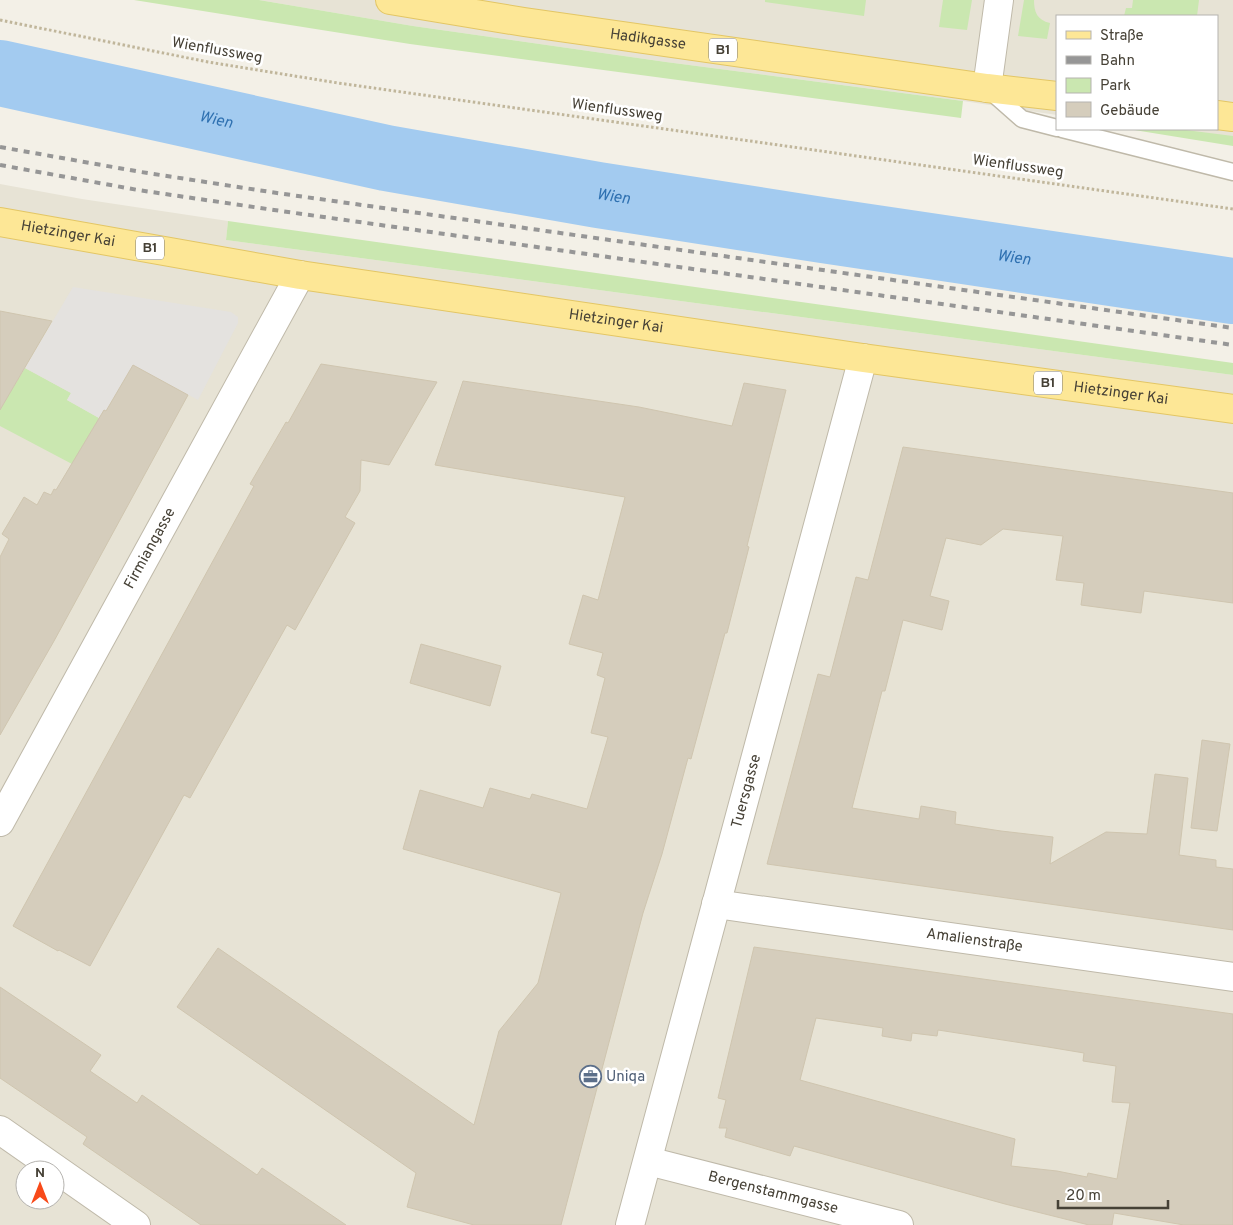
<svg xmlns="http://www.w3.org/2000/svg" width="1233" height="1225" viewBox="0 0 1233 1225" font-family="Overpass,sans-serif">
	<rect width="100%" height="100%" fill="#f3f0e7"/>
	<g fill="#e7e3d5" fill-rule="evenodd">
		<polygon points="259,0 1233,0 1233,137 1165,129 1217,129 1217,16 1057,16 1057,115 963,101 666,62 413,26"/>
		<path d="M0 184 82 199 228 221 226 240 1233 375V1225H0ZM25 1170H55V1200H25Z"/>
	</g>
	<g fill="#cae7b0">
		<polygon points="134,0 259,0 413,26 666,62 963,101 961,118 410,44"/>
		<polygon points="765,0 866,0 864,16 765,2"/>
		<polygon points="943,0 972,0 967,30 939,27"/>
		<path d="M1024 0H1034C1034 12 1037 20 1050 23L1047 39 1018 36Z"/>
		<polygon points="1133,0 1199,0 1197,16 1124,16 1126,8 1132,8"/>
		<polygon points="1128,129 1178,129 1233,136 1233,146"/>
		<polygon points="228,221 1233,363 1233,375 226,240"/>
		<polygon points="25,368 71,393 67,400 99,418 72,464 0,426 0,409"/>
	</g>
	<polygon fill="#e4e2df" points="73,287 231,312 238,317 238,323 198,400 133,365 106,411 104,410 99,418 67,400 71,393 25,368"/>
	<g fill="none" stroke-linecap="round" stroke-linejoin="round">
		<path stroke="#a3cbf0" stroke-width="66" id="s1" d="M0 73 386 158 598 195 822 230 1233 291"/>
	</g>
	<g fill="#d5cdbc" stroke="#cfc5af" fill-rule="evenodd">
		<polygon points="0,311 52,321 0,410"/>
		<polygon points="321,364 437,382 389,465 361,460 360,491 345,517 355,523 295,630 287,625 190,798 184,795 90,966 59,950 58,951 13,926 254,486 250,484 286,422 288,423"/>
		<polygon points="133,365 188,395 54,641 0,735 0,557 9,539 2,534 24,497 37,505 44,492 51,495 54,489 56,490 104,410 106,411"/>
		<polygon points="463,381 639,407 732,426 744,383 786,390 747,546 749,547 727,633 725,633 691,759 688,758 662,854 643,913 561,1225 474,1225 407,1207 416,1173 177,1007 218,948 474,1125 499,1031 538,983 561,893 403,849 420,790 483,808 490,788 530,799 532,794 587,809 608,737 591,733 605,678 597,675 603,653 569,644 583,595 598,600 625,497 435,465"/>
		<polygon points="903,447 1233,493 1233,603 1144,591 1141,613 1081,605 1084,583 1056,580 1063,536 1003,529 981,545 946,538 930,596 949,601 942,630 903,620 885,691 882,691 852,808 919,819 921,806 956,812 955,824 1001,831 1053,837 1050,864 1106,832 1147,834 1155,774 1188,778 1179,855 1216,860 1216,867 1233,869 1233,930 767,864 818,674 830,677 856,577 868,580"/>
		<polygon points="421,644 501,666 490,706 410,683"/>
		<polygon points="1202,740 1230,744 1217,831 1191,828"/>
		<path d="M754 947 1233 1014V1225H1184L1114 1213 1112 1225H1089L1005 1204 794 1146 790 1156 725 1137 727 1128H719L726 1100 718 1098ZM816 1018 883 1028 882 1036 911 1041 912 1033 937 1036 938 1030 1048 1047 1084 1053 1083 1061 1116 1066 1112 1102 1130 1103 1117 1179 1088 1173 1087 1177 1057 1171 1011 1166 1015 1139 800 1080Z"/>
		<polygon points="0,987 101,1055 90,1071 137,1103 142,1095 257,1175 262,1168 346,1225 201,1225 83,1144 87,1137 0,1078"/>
	</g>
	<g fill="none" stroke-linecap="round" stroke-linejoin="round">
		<defs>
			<g id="service">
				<polyline points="988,89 1022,119 1057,128"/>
				<polyline points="1062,129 1233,172"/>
			</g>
			<g id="minor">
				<polyline points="987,88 999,0"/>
				<path id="s2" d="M0 822 300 275"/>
				<path id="s3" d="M716 904 1233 977"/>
				<path id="s4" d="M648 1161 899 1225"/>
				<path id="s5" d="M630 1225 863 358"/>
			</g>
			<polyline id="tertiary" points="0,1130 136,1225"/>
			<g id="primary">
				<path id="s6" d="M390 0 524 22 987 88 1057 96"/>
				<polyline points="1217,115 1233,117"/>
				<path id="s7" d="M0 222 300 275 863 358 1233 409"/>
			</g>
		</defs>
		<use href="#service" stroke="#bfb9a9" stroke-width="19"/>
		<use href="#minor" stroke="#bfb9a9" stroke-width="30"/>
		<use href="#tertiary" stroke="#bfb9a9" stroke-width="30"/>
		<use href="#primary" stroke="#e3c665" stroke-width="30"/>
		<polyline stroke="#c0b69b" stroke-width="3" stroke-dasharray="2.5 2.5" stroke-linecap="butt" points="0,20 208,62 338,83 1233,209"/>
		<use href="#service" stroke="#fff" stroke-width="16"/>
		<use href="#minor" stroke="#fff" stroke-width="28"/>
		<use href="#tertiary" stroke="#fff" stroke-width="28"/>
		<use href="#primary" stroke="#fde796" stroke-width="28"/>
		<g stroke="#969696" stroke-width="4" stroke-dasharray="6 6" stroke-linecap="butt">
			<polyline points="0,147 141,172 277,193 1233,328"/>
			<polyline points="0,165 138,190 274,210 1233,345"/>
		</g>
	</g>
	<defs>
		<symbol id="office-ring" viewBox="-11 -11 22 22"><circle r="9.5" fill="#fff" stroke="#5c6f8a" stroke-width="1.5"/><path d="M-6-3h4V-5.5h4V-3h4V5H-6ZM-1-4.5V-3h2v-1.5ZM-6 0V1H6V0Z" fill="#5c6f8a"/></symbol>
	</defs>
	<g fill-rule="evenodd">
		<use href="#office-ring" x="578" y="1064" width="25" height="25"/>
	</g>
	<g text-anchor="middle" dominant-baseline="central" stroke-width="5" stroke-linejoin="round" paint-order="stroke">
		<g fill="#fff" stroke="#7e7a72" stroke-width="1">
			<rect x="709" y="38.5" width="28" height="23" rx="4"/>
			<rect x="136" y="236.5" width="28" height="23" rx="4"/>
			<rect x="1034" y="371.5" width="28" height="23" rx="4"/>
		</g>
		<g font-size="14" font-weight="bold" fill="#464136">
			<text x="723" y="50">B1</text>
			<text x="150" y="248">B1</text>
			<text x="1048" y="383">B1</text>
		</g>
		<g font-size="15" fill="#464136" stroke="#fff">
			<text stroke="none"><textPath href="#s6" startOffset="261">Hadikgasse</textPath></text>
			<text transform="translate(217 51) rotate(10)">Wienflussweg</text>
			<text transform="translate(617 111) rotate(8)">Wienflussweg</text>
			<text transform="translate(1018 167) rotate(8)">Wienflussweg</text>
			<text stroke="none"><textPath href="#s7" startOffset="69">Hietzinger Kai</textPath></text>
			<text stroke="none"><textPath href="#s7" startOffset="624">Hietzinger Kai</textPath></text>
			<text stroke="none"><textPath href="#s7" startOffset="1134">Hietzinger Kai</textPath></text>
			<text stroke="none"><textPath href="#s2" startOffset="312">Firmiangasse</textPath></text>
			<text stroke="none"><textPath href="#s5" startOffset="449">Tuersgasse</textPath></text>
			<text stroke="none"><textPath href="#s3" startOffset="261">Amalienstraße</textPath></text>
			<text stroke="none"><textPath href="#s4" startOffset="129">Bergenstammgasse</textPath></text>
		</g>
		<g font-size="15" fill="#4e5e75" stroke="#fff" text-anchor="start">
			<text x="606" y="1077">Uniqa</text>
		</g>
		<g font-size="16" font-style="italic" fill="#2f71b1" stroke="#fff">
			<text stroke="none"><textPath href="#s1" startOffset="221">Wien</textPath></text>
			<text stroke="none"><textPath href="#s1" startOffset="626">Wien</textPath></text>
			<text stroke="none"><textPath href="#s1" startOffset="1031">Wien</textPath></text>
		</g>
	</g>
	<rect x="1056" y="15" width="162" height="115" fill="#ffffff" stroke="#b5b3af"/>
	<rect x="1066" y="31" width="25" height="8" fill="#fde796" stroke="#b5b3af"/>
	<text x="1100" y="40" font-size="15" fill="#464136">Straße</text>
	<rect x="1066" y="56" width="25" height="8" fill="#969696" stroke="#b5b3af"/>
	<text x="1100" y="65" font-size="15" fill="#464136">Bahn</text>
	<rect x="1066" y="78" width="25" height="15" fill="#cae7b0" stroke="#b5b3af"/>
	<text x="1100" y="90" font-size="15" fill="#464136">Park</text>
	<rect x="1066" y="102" width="25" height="15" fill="#d5cdbc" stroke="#b5b3af"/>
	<text x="1100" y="115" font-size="15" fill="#464136">Gebäude</text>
	<g transform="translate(40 1185)"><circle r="24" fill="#ffffff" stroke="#b5b3af"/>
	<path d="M0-4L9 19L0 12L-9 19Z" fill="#f84a19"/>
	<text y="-8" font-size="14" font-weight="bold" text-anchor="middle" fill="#464136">N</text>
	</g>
	<path d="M1058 1200v8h110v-8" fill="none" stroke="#464136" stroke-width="2.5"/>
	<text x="1066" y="1200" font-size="15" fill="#464136" stroke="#ffffff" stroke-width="4" paint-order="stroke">20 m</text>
</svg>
